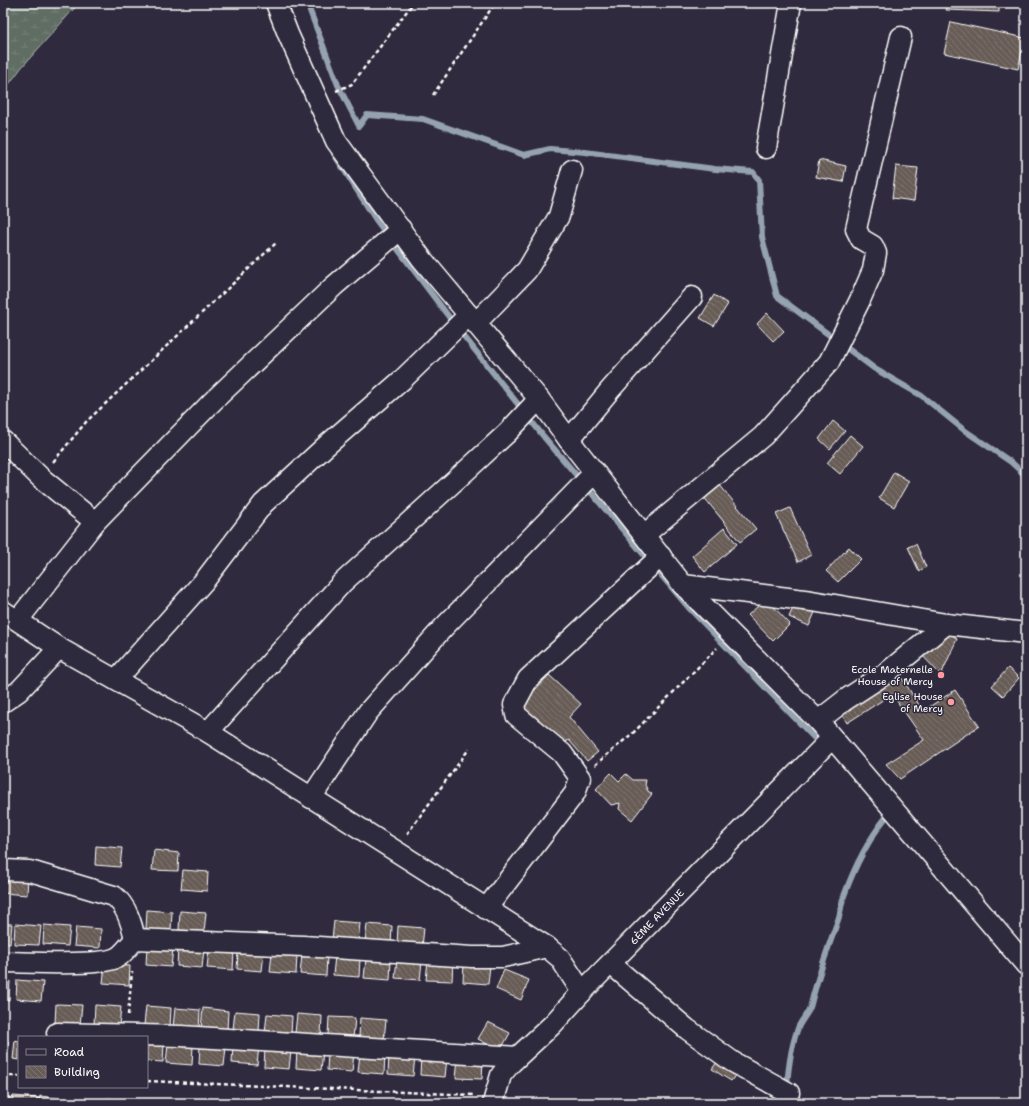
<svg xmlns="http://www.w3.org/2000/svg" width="1029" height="1106" viewBox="0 0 1029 1106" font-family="'Shantell Sans',sans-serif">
	<defs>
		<pattern id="wetland-marsh" width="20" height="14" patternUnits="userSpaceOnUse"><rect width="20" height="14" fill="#5f6d64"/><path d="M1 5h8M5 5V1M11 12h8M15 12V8" fill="none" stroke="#77837b"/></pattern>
		<pattern id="building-back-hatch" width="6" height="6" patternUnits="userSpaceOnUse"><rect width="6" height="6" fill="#685c57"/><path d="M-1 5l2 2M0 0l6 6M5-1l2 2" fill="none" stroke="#7f7470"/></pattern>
	</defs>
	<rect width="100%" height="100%" fill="#2f2a3d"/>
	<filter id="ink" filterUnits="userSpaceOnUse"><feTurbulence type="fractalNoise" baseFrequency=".025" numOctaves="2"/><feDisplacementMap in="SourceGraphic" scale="8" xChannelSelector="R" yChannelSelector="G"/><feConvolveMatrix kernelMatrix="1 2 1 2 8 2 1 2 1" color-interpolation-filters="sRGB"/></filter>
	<g filter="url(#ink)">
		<polygon fill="url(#wetland-marsh)" stroke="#afb6b2" points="3,3 79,3 22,67 3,92"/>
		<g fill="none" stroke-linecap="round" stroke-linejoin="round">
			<g stroke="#95a2af" stroke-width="6">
				<polyline points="307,3 338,85 359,126 367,115 423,119 524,155 550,149 585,152 715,169 753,172 759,180 762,237 777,296 875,369 922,396 964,430 1011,462 1026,476"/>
				<polyline points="334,154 376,220 455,325 544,437 690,609 819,743 817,745"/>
				<path d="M786 1103C787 1079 789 1051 798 1028 801 1020 809 1013 811 1004 818 975 828 948 838 920 841 912 841 904 844 896 854 868 868 840 887 816"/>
			</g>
		</g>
		<g fill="url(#building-back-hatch)" stroke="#fff">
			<polygon points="947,3 999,3 999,12 946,10"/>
			<polygon points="951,22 1025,38 1018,69 944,53"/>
			<polygon points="819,160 846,166 843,182 816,177"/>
			<polygon points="896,166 918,168 914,201 892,198"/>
			<polygon points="714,295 728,304 714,326 700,318"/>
			<polygon points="767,313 784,331 773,341 757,324"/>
			<polygon points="833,421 845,431 830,449 819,439"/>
			<polygon points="850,435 863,446 840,474 827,463"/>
			<polygon points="894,472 909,481 894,507 879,498"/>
			<polygon points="714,478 756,529 740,542 699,491"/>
			<polygon points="790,508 811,555 798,562 776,514"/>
			<polygon points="724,528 737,544 705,572 692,556"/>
			<polygon points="916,544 926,567 919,571 908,547"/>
			<polygon points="849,547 861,559 838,582 826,571"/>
			<polygon points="766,599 790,624 773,641 748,615"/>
			<polygon points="796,601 816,610 809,626 789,617"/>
			<polygon points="948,631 957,639 941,675 920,653"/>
			<polygon points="1008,668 1019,678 1003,696 992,686"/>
			<polygon points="896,669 923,711 955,690 979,726 900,779 886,764 924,740 892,694 847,723 838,707"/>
			<polygon points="549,675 581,704 569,717 598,752 587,761 569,740 561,745 517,709"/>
			<polygon points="611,773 619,781 626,774 633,780 646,780 645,785 648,791 652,794 632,820 619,809 620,803 611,805 596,789"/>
			<polygon points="96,846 122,848 120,867 95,865"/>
			<polygon points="154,850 179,853 178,871 152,870"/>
			<polygon points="183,870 208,872 207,891 181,889"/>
			<polygon points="3,874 28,876 27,895 3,893"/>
			<polygon points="147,910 172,912 171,931 146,929"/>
			<polygon points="180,911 206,913 204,932 179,930"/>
			<polygon points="334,921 360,923 358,942 332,940"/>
			<polygon points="3,924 12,924 10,944 3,943"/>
			<polygon points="15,924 41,926 39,945 14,944"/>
			<polygon points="367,924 392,926 391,945 365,943"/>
			<polygon points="44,925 70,927 68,946 43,944"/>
			<polygon points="398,926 424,928 422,947 397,945"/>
			<polygon points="76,927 101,929 100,948 74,946"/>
			<polygon points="147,946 173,948 171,967 146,965"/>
			<polygon points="178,947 204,949 202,968 177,966"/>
			<polygon points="209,949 234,951 233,970 207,968"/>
			<polygon points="238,950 264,952 262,971 237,969"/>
			<polygon points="272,953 297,955 296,974 270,972"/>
			<polygon points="302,955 327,957 326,976 300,974"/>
			<polygon points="335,956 360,958 359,977 333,975"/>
			<polygon points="366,959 391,961 390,980 364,978"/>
			<polygon points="397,959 422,961 420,980 395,978"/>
			<polygon points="428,960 453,962 452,981 426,980"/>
			<polygon points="464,963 490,965 488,984 463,982"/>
			<polygon points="105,964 130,966 129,985 103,983"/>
			<polygon points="504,970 529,980 521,1000 496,989"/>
			<polygon points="17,980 43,982 41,1001 16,999"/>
			<polygon points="3,981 10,981 9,1001 3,1000"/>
			<polygon points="56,1004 82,1005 80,1025 55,1023"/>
			<polygon points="95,1005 121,1007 119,1026 94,1024"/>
			<polygon points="146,1006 171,1008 170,1027 144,1025"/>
			<polygon points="175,1008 200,1010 199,1029 173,1027"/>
			<polygon points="203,1008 228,1011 227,1030 201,1028"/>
			<polygon points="235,1011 260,1013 259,1032 233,1030"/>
			<polygon points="267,1014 292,1016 291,1035 265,1033"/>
			<polygon points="297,1014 322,1016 321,1035 295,1033"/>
			<polygon points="329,1017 355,1018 353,1038 328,1035"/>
			<polygon points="360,1018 386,1020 384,1039 359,1037"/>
			<polygon points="488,1022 510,1033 500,1051 478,1039"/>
			<polygon points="15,1040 19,1041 19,1060 13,1059"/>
			<polygon points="3,1041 8,1041 7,1060 3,1060"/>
			<polygon points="147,1042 164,1043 163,1062 147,1061"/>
			<polygon points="168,1044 193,1046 192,1065 166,1063"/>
			<polygon points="233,1044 259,1046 257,1065 232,1063"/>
			<polygon points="200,1045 226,1047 224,1066 199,1064"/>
			<polygon points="265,1048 291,1050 289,1069 264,1067"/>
			<polygon points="297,1049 323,1051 321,1070 296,1068"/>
			<polygon points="328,1051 354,1053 352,1072 327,1070"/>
			<polygon points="360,1053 385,1054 384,1074 358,1072"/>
			<polygon points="389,1055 415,1056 413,1076 388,1074"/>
			<polygon points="421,1056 447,1058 445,1077 420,1075"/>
			<polygon points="458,1058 483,1060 482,1079 456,1078"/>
			<polygon points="720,1058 739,1070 731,1081 712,1069"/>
			<polygon points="3,1096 10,1097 9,1103 3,1103"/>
			<polygon points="13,1096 38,1098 38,1103 12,1103"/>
			<polygon points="40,1096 65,1099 65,1103 39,1103"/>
			<polygon points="68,1097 93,1099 93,1103 67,1103"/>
			<polygon points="107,1098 132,1100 132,1103 107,1103"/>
			<polygon points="141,1100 166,1102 166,1103 140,1103"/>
		</g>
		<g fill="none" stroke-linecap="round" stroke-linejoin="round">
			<defs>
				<g id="minor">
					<polyline points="276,3 288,34 336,141 422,259 539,399 569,440 683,585 818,721 1026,965"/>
					<polyline points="766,148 791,3"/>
					<polyline points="476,323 527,270 559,216 572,170"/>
					<polyline points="569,440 610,390 692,297"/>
					<polyline points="3,441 41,478 95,522"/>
					<polyline points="644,535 763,436 829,362 860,300 873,270 876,253 873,246 861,239 856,229 901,37"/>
					<polyline points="683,585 812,601 946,624 1026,633"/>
					<polyline points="3,611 59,648 208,732 547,947 560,958 582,992"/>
					<polyline points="18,620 95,522 213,401 334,286 401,229"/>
					<polyline points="116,680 205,580 263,504 327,445 402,380 469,315"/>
					<polyline points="3,702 19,691 59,648"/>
					<polyline points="818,721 845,700 885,674 946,624"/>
					<polyline points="208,732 342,583 468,469 507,433 539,399"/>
					<polyline points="311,798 368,712 442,629 595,472"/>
					<path d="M3 870 29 871 37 873 114 896C127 906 132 925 135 939"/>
					<polyline points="486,909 575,793 580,778 562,753 516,715 514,705 528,679 661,556"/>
					<path d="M3 962C25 962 102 967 118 957 124 953 130 945 135 939L303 946 472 957H503L547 947"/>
					<polyline points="611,964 687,1029 733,1062 789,1093"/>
					<polyline points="57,1033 181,1036 517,1057"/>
					<polyline points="493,1103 501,1075 511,1063 552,1025 582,992 832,738"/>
				</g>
			</defs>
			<use href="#minor" stroke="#fff" stroke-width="23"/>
			<g stroke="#fff" stroke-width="2.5" stroke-dasharray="4 3" stroke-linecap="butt">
				<polyline points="336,91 352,84 413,3"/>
				<polyline points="433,95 495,3"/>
				<polyline points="53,462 86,422 276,243"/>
				<polyline points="595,765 634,732 717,648"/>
				<polyline points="407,834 469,749"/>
				<polyline points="128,1015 132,972"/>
				<polyline points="3,1076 19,1076"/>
				<polyline points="147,1081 474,1095"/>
			</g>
			<use href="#minor" stroke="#2f2a3d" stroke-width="20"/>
		</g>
	</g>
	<g fill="#ff9aa2" stroke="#2f2a3d" stroke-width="1.5">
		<circle cx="941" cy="675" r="4"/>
		<circle cx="951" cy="702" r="4"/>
	</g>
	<g text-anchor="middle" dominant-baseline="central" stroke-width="3" stroke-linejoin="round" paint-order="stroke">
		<g font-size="10" fill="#fff" stroke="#2f2a3d" text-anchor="end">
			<text x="933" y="669">Ecole Maternelle<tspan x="933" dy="12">House of Mercy</tspan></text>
			<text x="943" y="696">Eglise House<tspan x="943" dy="12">of Mercy</tspan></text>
		</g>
		<g font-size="10" fill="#fff" stroke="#2f2a3d">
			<text transform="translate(657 917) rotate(-46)">6ÈME AVENUE</text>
		</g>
	</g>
	<rect width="1029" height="1106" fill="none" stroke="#2f2a3d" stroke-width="16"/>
	<rect x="8" y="8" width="1013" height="1090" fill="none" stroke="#fff" stroke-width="1.5" filter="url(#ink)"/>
	<rect x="18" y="1036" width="130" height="52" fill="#2f2a3d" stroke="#827f8b"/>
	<rect x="26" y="1049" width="20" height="6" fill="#2f2a3d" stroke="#827f8b"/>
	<text x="54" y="1056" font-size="12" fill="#ffffff">Road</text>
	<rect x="26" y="1066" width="20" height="12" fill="url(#building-back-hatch)" stroke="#827f8b"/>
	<text x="54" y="1076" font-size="12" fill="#ffffff">Building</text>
</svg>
